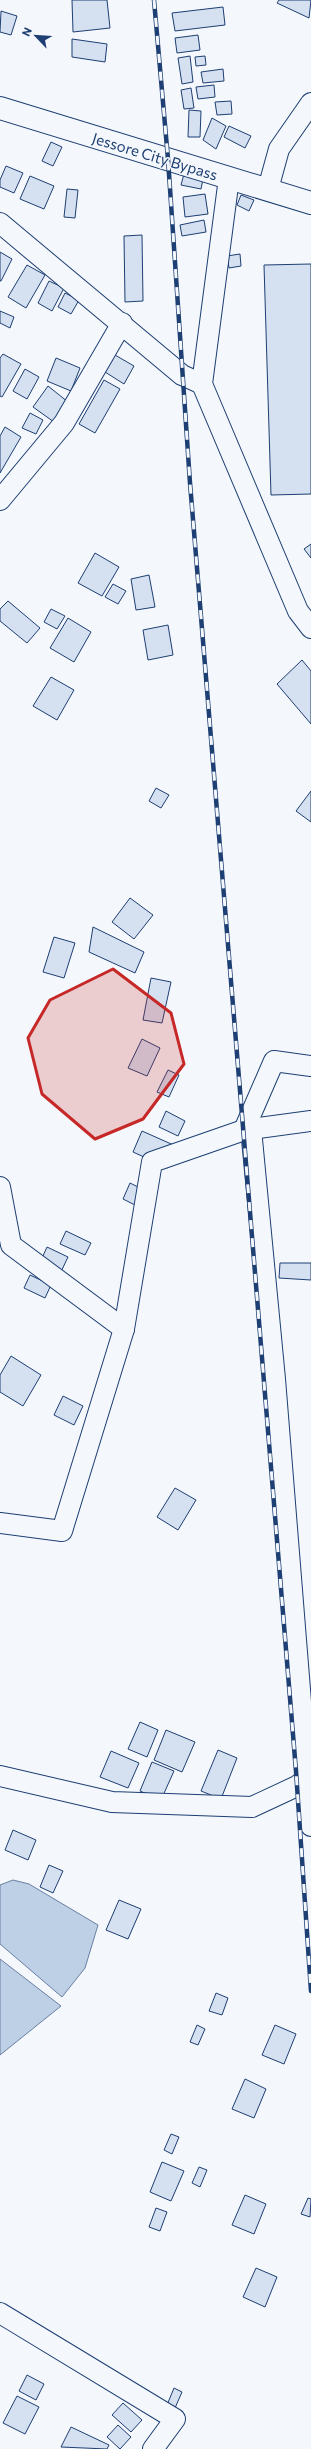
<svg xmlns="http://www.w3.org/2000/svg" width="311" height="2449" viewBox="0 0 311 2449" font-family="Commissioner,sans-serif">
	<rect width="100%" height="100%" fill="#f4f7fb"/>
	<g fill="#bed0e5" stroke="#687fa3">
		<polygon points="13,1880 29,1884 98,1925 85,1968 62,1997 0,1944 0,1885"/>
		<polygon points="0,1959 61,2006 0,2055"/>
	</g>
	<g fill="#d5e0f0" stroke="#1d3f73">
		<polygon points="72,0 107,0 110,28 73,32"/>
		<polygon points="279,0 311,0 309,18 277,3"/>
		<polygon points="223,7 225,25 175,31 172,13"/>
		<polygon points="1,11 17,16 11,35 0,32"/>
		<polygon points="198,35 200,50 177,53 175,38"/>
		<polygon points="72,39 107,44 105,62 72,57"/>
		<polygon points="190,56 193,82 182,84 178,58"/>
		<polygon points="205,56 206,65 196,66 195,57"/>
		<polygon points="223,69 224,81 203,83 201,72"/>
		<polygon points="214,85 215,97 198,99 196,87"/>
		<polygon points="191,88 194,108 184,109 181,90"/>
		<polygon points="231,101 232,114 217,115 215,102"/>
		<polygon points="189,110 201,111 200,137 188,137"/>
		<polygon points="212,118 226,126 216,149 203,140"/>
		<polygon points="229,126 251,136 245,148 224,137"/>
		<polygon points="51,142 62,147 53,166 42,161"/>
		<polygon points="6,166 23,173 14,193 0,187 0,180"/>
		<polygon points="184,174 203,179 201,189 181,185"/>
		<polygon points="30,176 54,186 44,209 20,199"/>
		<polygon points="67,189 78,190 75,218 64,217"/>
		<polygon points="205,194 208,214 185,217 183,197"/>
		<polygon points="241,195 254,200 249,211 237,205"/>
		<polygon points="204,220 206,232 182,236 180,225"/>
		<polygon points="142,235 143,301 125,302 124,236"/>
		<polygon points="0,252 12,259 1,281 0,281"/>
		<polygon points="240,254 241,266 229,268 227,256"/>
		<polygon points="311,264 311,494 271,495 264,265"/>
		<polygon points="27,265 45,275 26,308 8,297"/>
		<polygon points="49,281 64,288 52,311 38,303"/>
		<polygon points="65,293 79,300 71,314 58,307"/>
		<polygon points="0,311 14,317 10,328 0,323"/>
		<polygon points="3,354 21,364 2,397 0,396 0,358"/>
		<polygon points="115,355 134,366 124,384 105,372"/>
		<polygon points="56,358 80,368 71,391 47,381"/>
		<polygon points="25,369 39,377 27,399 13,391"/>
		<polygon points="104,380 120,389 95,433 79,424"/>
		<polygon points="48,386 68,402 54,422 33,407"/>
		<polygon points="30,413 43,420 36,434 22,428"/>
		<polygon points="5,427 21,437 0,473 0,436"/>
		<polygon points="311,544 311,558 304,549"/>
		<polygon points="95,553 119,567 102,596 78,583"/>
		<polygon points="149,575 155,607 136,610 131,579"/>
		<polygon points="113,584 126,591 118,604 105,597"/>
		<polygon points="8,601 40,628 27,643 0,621 0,609"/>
		<polygon points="51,609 65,616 57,629 44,622"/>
		<polygon points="68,618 91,632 74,662 50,648"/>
		<polygon points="168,625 173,655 148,660 143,630"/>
		<polygon points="302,660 311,671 311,724 277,684"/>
		<polygon points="51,677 74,690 57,720 33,706"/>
		<polygon points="156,788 169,795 161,808 149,801"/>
		<polygon points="311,791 311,822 296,811"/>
		<polygon points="130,898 153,915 134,939 112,922"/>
		<polygon points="93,927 144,952 135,973 89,952"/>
		<polygon points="54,937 75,943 64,978 43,972"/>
		<polygon points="151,978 171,982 162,1023 143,1020"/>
		<polygon points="142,1039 160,1048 147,1076 128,1068"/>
		<polygon points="168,1070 179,1075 169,1097 157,1092"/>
		<polygon points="166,1111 185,1121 178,1136 159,1127"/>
		<polygon points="142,1131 178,1147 168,1168 133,1152"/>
		<polygon points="130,1183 146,1191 139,1207 123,1199"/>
		<polygon points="66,1231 91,1243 85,1255 60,1244"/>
		<polygon points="47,1247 68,1257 59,1276 38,1267"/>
		<polygon points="280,1263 311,1263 311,1280 279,1278"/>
		<polygon points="30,1275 51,1285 45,1298 24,1288"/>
		<polygon points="11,1356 41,1375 23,1406 0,1392 0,1375"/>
		<polygon points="63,1396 83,1406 74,1425 54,1415"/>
		<polygon points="175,1488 196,1500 178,1530 157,1517"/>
		<polygon points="140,1722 158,1730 147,1757 128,1749"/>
		<polygon points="166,1730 195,1742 182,1772 154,1760"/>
		<polygon points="218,1750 237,1758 221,1799 201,1791"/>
		<polygon points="111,1751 139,1763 128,1788 100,1777"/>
		<polygon points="152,1762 174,1771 161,1800 140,1791"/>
		<polygon points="13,1830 36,1840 28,1860 5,1850"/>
		<polygon points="49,1865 63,1871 53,1893 40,1887"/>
		<polygon points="119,1900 141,1909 128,1939 106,1930"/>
		<polygon points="216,1993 228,1998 222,2015 209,2011"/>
		<polygon points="197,2025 205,2029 198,2045 190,2042"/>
		<polygon points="275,2025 296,2034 284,2064 262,2055"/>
		<polygon points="245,2079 266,2089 254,2118 232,2109"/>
		<polygon points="171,2134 179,2137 172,2154 164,2150"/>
		<polygon points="162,2162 184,2171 171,2201 150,2192"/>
		<polygon points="199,2167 207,2170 200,2187 192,2183"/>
		<polygon points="245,2195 266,2204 254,2234 232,2225"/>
		<polygon points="308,2198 311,2199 310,2217 301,2214"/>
		<polygon points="156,2208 167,2212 160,2231 149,2227"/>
		<polygon points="256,2268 277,2277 265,2307 243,2297"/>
		<polygon points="27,2375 44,2384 36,2400 19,2391"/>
		<polygon points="174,2388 182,2392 175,2408 167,2405"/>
		<polygon points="17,2396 39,2407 25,2434 3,2423"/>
		<polygon points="123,2403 142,2420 131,2432 112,2415"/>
		<polygon points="118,2425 131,2437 120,2449 107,2437"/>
		<polygon points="71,2427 109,2445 107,2449 61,2447"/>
	</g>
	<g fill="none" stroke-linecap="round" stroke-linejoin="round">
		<defs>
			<g id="minor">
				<polyline points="229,178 202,384 298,611 311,628"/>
				<polyline points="268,189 279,149 311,103"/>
				<polyline points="0,223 182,375 202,384"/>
				<polyline points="0,500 64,423 122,323"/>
				<polyline points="251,1129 275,1379 311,1826"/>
				<polyline points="244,1130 274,1061 311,1066"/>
				<polyline points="0,1187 11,1245 124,1329"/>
				<polyline points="0,1523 62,1531 124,1329 152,1162 244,1130 311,1121"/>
				<polyline points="0,1776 112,1802 252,1807 297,1786 307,1778"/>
				<polyline points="0,2313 175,2419 153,2449"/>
			</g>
			<polyline id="highway" points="0,108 311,203"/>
		</defs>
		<use href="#minor" stroke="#1d3f73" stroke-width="22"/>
		<use href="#highway" stroke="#1d3f73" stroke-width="24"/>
		<use href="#minor" stroke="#f4f7fb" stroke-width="20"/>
		<use href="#highway" stroke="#f4f7fb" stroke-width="22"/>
		<defs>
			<polyline id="rail" points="154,0 168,159 190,483 296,1771 311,1991"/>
		</defs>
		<use href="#rail" stroke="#1d3f73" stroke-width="4.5"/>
		<use href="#rail" stroke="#f4f7fb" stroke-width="3" stroke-dasharray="9" stroke-linecap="butt"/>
	</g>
	<path fill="#c62828" fill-opacity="0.2" stroke="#c62828" stroke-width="3" stroke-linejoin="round" d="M113 969 171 1013 184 1064 143 1119 95 1139 42 1094 28 1038 50 1000Z"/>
	<g text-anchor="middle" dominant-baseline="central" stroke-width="3" stroke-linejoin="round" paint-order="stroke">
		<g font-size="15" fill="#1d3f73" stroke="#f4f7fb">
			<text transform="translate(155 156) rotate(17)">Jessore City Bypass</text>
		</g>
	</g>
	<g transform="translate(36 36) rotate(295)" stroke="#f4f7fb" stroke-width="3" paint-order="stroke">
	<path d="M0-3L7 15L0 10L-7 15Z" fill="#1d3f73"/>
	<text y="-6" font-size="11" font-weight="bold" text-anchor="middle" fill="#1d3f73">N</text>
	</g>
</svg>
